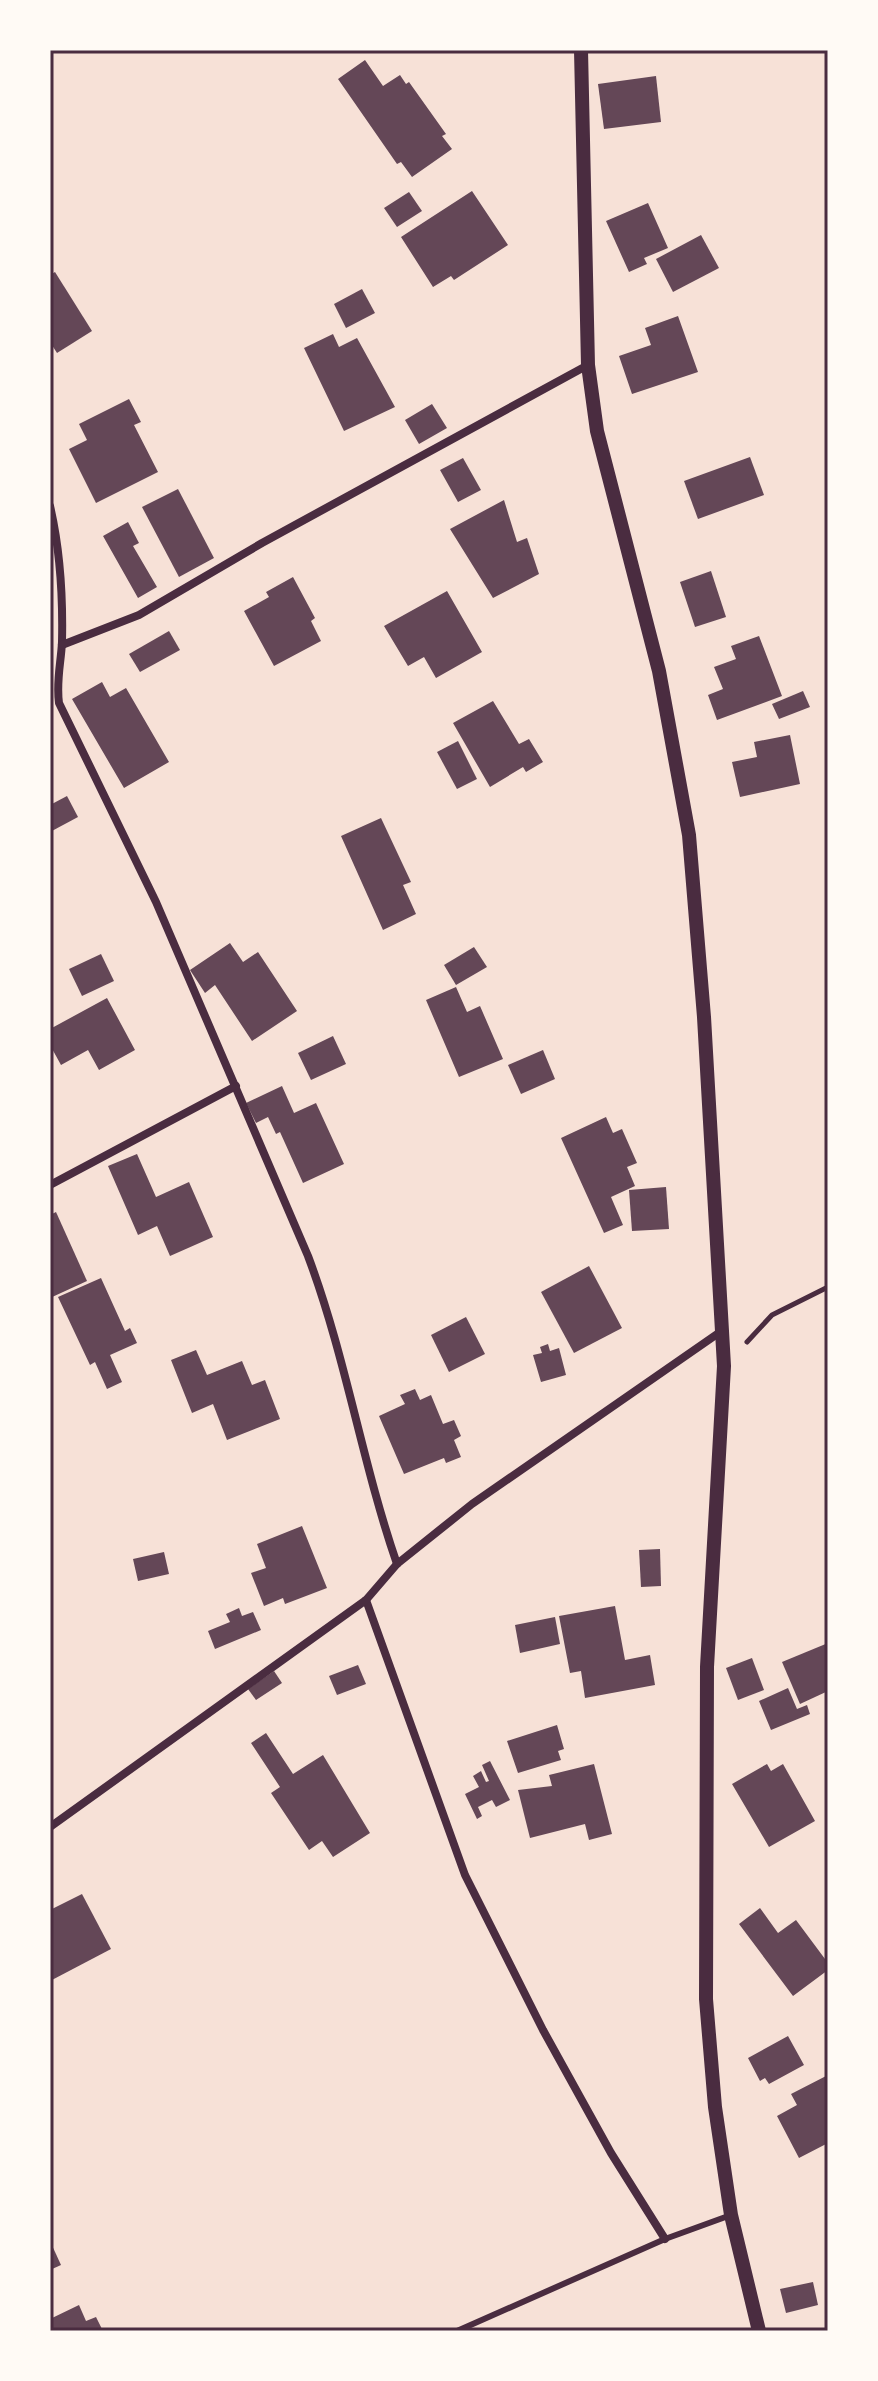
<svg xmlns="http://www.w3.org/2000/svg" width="878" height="2381" viewBox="0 0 878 2381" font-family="Mulish,sans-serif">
	<rect width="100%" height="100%" fill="#f7e1d7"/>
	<g fill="#644757">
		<polygon points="365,60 383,86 400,75 406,84 409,82 446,134 442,136 452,149 412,177 401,162 397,164 338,79"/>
		<polygon points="656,76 661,122 604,129 598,84"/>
		<polygon points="472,191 508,245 454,280 451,276 433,287 401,237"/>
		<polygon points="409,192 422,211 397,227 384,208"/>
		<polygon points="648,203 668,248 644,258 647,264 629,272 606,221"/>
		<polygon points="701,235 719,268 673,292 656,259"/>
		<polygon points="55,272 92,331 57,353 50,342 50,275"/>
		<polygon points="362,289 375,313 346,328 334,304"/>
		<polygon points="678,316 698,372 632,394 619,356 651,345 645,328"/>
		<polygon points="333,334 339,347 357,338 395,407 344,431 304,348"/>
		<polygon points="129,399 141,422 134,425 158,472 96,503 69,449 87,440 79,424"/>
		<polygon points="432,404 447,428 419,444 405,420"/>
		<polygon points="750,457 764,495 698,519 684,481"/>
		<polygon points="463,458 481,490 458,502 440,470"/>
		<polygon points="178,489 214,558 179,577 142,507"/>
		<polygon points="504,500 517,542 527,538 539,574 493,598 450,529"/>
		<polygon points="128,522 139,543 133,546 157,587 138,598 103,536"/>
		<polygon points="711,571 726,617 695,627 680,582"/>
		<polygon points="293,577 315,618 311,621 321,641 274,666 244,611 269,597 266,592"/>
		<polygon points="447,591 482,652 436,678 424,657 408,666 384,626"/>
		<polygon points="169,631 180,650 140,672 129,654"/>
		<polygon points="759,636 782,696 717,720 708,695 723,689 714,667 736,659 731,646"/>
		<polygon points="102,682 110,697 126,688 169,762 124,788 72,699"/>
		<polygon points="803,691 810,707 779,719 772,704"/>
		<polygon points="493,701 519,744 529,739 543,762 526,772 523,767 490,787 453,723"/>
		<polygon points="790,735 800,784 740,797 732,762 757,757 754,742"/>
		<polygon points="458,741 477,779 457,789 437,752"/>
		<polygon points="67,796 78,817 50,832 50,805"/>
		<polygon points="381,818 411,882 403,885 416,914 383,930 341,836"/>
		<polygon points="230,943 243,962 258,952 297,1011 252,1041 215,985 205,993 190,970"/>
		<polygon points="474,947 487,967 456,985 444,965"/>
		<polygon points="101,954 114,981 82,996 69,969"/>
		<polygon points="456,987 467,1012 480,1006 503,1059 459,1077 426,1000"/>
		<polygon points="107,998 135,1050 99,1070 88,1050 61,1065 50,1045 50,1029"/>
		<polygon points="333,1036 346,1064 311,1080 298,1053"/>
		<polygon points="543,1050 555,1079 521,1094 508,1065"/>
		<polygon points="282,1086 294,1113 316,1103 344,1164 303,1183 280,1132 276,1134 268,1117 256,1123 246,1103"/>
		<polygon points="606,1117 613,1133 622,1129 637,1163 627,1167 635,1186 611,1197 623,1225 604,1233 561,1138"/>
		<polygon points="137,1154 156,1197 189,1182 213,1237 170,1256 157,1226 138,1235 108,1166"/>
		<polygon points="666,1187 669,1229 632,1231 629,1190"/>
		<polygon points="56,1212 87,1281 50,1298 50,1215"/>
		<polygon points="589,1266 622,1328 574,1353 541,1292"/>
		<polygon points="101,1278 125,1331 130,1328 137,1343 110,1355 122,1382 107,1389 95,1362 90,1365 58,1297"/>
		<polygon points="466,1317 485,1354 449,1372 431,1335"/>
		<polygon points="548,1344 550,1351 559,1348 566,1375 541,1382 533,1355 542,1353 540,1347"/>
		<polygon points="196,1350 207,1375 242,1361 252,1385 265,1380 280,1419 227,1440 213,1404 192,1413 171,1360"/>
		<polygon points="415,1389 420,1400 431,1395 443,1424 454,1420 461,1436 454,1440 461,1457 446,1463 444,1458 404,1474 379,1416 405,1404 400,1395"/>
		<polygon points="302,1526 327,1588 285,1604 283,1598 264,1606 251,1573 266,1568 257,1544"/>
		<polygon points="660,1549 661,1586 641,1587 639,1550"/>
		<polygon points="164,1552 169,1574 138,1581 133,1559"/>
		<polygon points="615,1606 625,1660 650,1655 655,1685 585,1698 581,1671 570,1673 559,1616"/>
		<polygon points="239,1608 242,1616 253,1612 261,1630 215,1649 208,1631 230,1622 226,1614"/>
		<polygon points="555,1617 560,1644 520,1653 515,1625"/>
		<polygon points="828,1643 828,1691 800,1704 782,1662"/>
		<polygon points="752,1658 764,1690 738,1700 726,1668"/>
		<polygon points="358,1665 366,1684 337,1695 329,1676"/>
		<polygon points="274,1671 282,1683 256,1700 248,1689"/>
		<polygon points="788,1688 797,1709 807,1705 810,1714 771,1730 759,1701"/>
		<polygon points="557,1725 564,1749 558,1751 561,1760 518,1773 507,1741"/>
		<polygon points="266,1733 293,1774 323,1755 370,1833 333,1857 322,1841 309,1850 271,1793 280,1787 251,1743"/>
		<polygon points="490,1761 510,1800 496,1807 492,1800 478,1807 482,1816 477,1819 465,1794 479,1787 473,1776 481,1771 486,1782 489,1781 482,1765"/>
		<polygon points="594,1764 612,1834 589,1840 585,1824 530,1838 518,1790 552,1786 549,1775"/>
		<polygon points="767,1764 771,1771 783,1764 815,1821 769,1847 732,1784"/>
		<polygon points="82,1894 111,1949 50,1981 50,1910"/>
		<polygon points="760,1908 778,1933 796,1920 828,1963 828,1970 793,1996 739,1924"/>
		<polygon points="788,2036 804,2065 769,2084 765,2078 760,2081 748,2058"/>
		<polygon points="828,2075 828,2143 799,2158 777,2116 797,2105 791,2094"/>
		<polygon points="50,2241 61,2265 50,2270"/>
		<polygon points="813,2282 818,2305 786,2313 780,2289"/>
		<polygon points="79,2305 86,2321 96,2317 103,2331 50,2331 50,2319"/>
	</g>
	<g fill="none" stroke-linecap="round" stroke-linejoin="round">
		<polyline stroke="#4a2c40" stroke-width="5" points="747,1342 772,1315 828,1287"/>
		<polyline stroke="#4a2c40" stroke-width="6" points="457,2331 665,2239 731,2215"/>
		<g stroke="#4a2c40" stroke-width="8">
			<path d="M50 506C60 549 63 597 62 642 61 663 56 681 59 703L156 902 308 1256C346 1357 362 1463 397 1564"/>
			<polyline points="62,645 139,615 262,543 588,365"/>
			<polyline points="50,1185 236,1086"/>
			<polyline points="366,1600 465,1875 543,2030 611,2153 665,2239"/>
			<polyline points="50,1827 366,1600 397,1564 472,1504 723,1330"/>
		</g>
		<polyline stroke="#4a2c40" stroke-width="14" points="581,50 588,365 597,431 659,671 689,835 704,1017 724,1366 707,1667 706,1999 715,2107 731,2215 759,2331"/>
	</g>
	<rect width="878" height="2381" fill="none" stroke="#fffaf5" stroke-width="104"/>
	<rect x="52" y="52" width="774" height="2277" fill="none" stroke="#4a2c40" stroke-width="3"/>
</svg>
